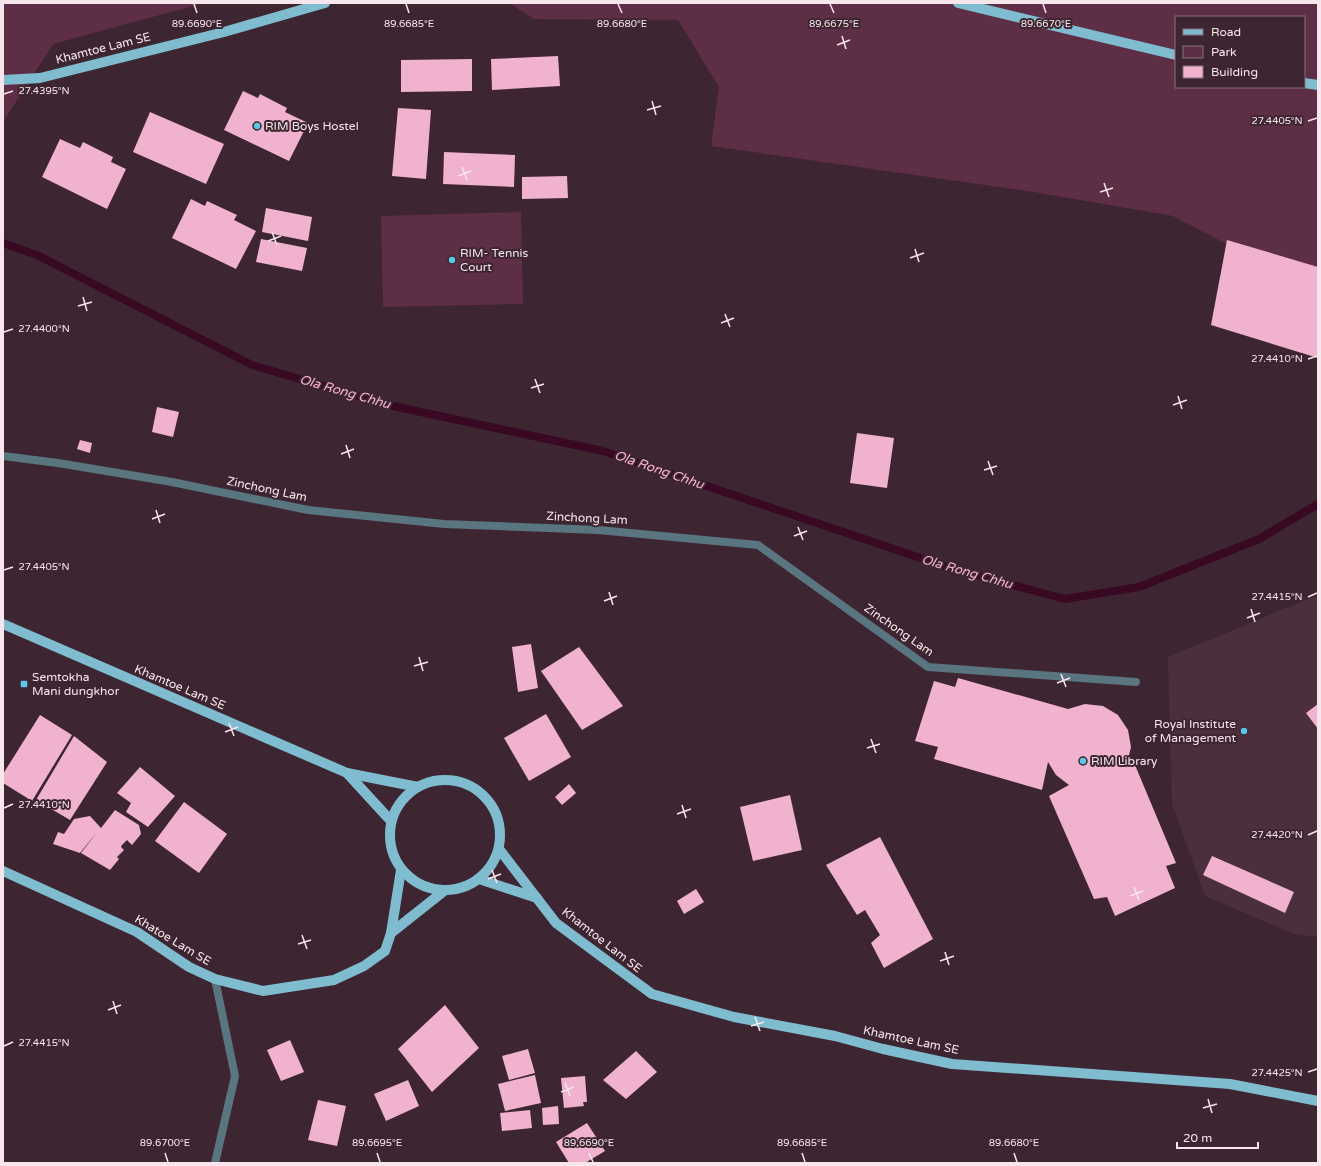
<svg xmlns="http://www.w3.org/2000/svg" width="1321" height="1166" viewBox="0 0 1321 1166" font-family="'Varela Round',sans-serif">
	<rect width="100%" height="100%" fill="#3d2631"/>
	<polygon fill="#4c2f3d" points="1318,595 1318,937 1294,934 1205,896 1172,804 1168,657"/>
	<g fill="#5d2e45" fill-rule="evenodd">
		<polygon points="3,3 204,3 53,44 3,122"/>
		<path d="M509 3H1318V322L1253 258 1173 216 1034 192 711 146 719 87 678 20 534 19ZM1176 17H1304V87H1176Z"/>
		<polygon points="521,212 523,304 383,307 381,216"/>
	</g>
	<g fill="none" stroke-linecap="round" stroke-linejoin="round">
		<polyline stroke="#390924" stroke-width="8" points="3,243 37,255 252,365 388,405 603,451 953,569 1065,599 1139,587 1259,539 1318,504"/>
	</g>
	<g fill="#f0b2ce">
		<polygon points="558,56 560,86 492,90 491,59"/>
		<polygon points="472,59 472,91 401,92 401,60"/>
		<polygon points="243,91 258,98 260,94 287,108 285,112 308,123 289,161 224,130"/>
		<polygon points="398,108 431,110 426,179 392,176"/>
		<polygon points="150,112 224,144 206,184 133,152"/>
		<polygon points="60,139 80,148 83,142 113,157 111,162 126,169 107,209 42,177"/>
		<polygon points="444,152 515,155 514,187 443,184"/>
		<polygon points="567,176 568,198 522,199 522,177"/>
		<polygon points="191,199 205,206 207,201 237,215 234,220 256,231 236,269 172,238"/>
		<polygon points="266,208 312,217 308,241 262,232"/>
		<polygon points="261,239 307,248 302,271 256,262"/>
		<polygon points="1227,240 1318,267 1318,358 1211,325"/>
		<polygon points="157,407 179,412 173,437 152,432"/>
		<polygon points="857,433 894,438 887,488 850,483"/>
		<polygon points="80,440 92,443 90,453 77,449"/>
		<polygon points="531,644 538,688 518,692 512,647"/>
		<polygon points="579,647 623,706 582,730 541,671"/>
		<polygon points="958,678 1068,709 1085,704 1103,706 1118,715 1128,730 1131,747 1127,764 1135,765 1176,863 1166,866 1175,888 1115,916 1107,897 1094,899 1049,796 1069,785 1056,775 1048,762 1042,790 934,759 938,747 915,741 934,681 955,687"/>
		<polygon points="1318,704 1318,729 1306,713"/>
		<polygon points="546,714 571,757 529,781 504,738"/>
		<polygon points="40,715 72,735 32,801 3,783 3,774"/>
		<polygon points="74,736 107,762 70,820 36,800"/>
		<polygon points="140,767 175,796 148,827 126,812 131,803 117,793"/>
		<polygon points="569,784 576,793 562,805 555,797"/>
		<polygon points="790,795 802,850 753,861 740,807"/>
		<polygon points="184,802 227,834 199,873 155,841"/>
		<polygon points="115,810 139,825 141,834 132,845 127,840 122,845 121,847 124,850 117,857 119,859 110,870 81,853 98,831 80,853 53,844 58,832 64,834 74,819 90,816 101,828"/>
		<polygon points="880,837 933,939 884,968 871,943 880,935 865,910 857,915 826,865"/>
		<polygon points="1212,856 1294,892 1285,913 1203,875"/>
		<polygon points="696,889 704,902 684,914 677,901"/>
		<polygon points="445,1005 479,1048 432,1092 398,1049"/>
		<polygon points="290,1040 304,1072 281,1081 267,1050"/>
		<polygon points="528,1049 535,1073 509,1080 502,1056"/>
		<polygon points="636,1051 657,1072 626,1099 603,1080"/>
		<polygon points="535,1075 541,1103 505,1111 498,1084"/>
		<polygon points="585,1076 587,1102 583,1102 584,1106 564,1108 561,1078"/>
		<polygon points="408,1080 419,1106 386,1121 374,1094"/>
		<polygon points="318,1100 346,1106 337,1146 308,1140"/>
		<polygon points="558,1106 559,1124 543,1125 542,1108"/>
		<polygon points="530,1110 532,1128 502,1131 500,1113"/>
		<polygon points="587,1123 605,1151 585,1163 569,1163 556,1142"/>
	</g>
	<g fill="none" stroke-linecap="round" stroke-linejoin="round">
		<polyline stroke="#59757f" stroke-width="8" points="3,456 58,463 172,482 308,510 444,524 598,530 758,545 928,667 1136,682"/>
		<polyline stroke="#59757f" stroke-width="8" points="215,979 235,1076 215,1163"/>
		<g stroke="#7fbcd0" stroke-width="10">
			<polyline points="958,3 1176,55"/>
			<polyline points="3,80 40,78 224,32 325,3"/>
			<polyline points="1304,83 1318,85"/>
			<polyline points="3,624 347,773 418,787"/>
			<polyline points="347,773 391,821"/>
			<circle cx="445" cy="835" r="55"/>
			<polyline points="499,849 556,923 652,994 734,1017 835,1036 883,1049 952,1064 1230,1084 1318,1101"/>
			<polyline points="3,871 137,932 189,967 215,979 263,991 334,980 364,966 385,951 391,933 401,870"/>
			<polyline points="479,879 537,898"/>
			<polyline points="391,933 444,891"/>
		</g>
	</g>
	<path fill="none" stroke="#f7e7ed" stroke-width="1.5" d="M194 4 197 13M406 4 409 13M618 4 622 13M830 4 834 13M1043 4 1046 13M842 36 846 49M837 45 850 40M4 94 13 91M652 101 656 115M647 110 661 106M1308 121 1317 118M462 167 467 180M458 176 471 171M1104 183 1109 197M1100 192 1113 188M272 232 277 245M268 241 281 236M915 249 919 262M910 258 924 253M83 297 87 311M78 306 92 302M725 314 730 327M721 323 734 318M4 332 13 329M1308 359 1317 356M535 379 540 393M531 388 544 384M1178 396 1182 409M1173 405 1187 400M346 445 350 458M341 454 354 449M988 461 993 475M984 470 997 466M156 510 160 523M152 519 165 514M798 527 803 540M794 536 807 531M4 570 13 567M609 592 613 605M1308 597 1317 593M604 601 617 596M1251 609 1255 622M1247 618 1260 613M419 657 423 671M414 666 428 662M1061 674 1066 687M1057 683 1070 678M229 723 234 736M225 732 238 727M871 739 876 753M867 748 880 744M682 805 686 818M4 808 13 804M677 814 691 809M1308 835 1317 831M492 870 497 883M488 879 501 874M1134 887 1139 900M1130 896 1143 891M302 935 307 949M298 944 311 940M945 952 949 965M940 961 954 956M113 1001 117 1014M108 1010 121 1005M755 1017 760 1031M751 1026 764 1022M4 1046 13 1042M1308 1072 1317 1069M565 1083 570 1096M561 1092 574 1087M1208 1099 1212 1113M1203 1108 1217 1104M165 1153 168 1162M377 1153 380 1162M589 1153 593 1162M802 1153 805 1162M1014 1153 1017 1162"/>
	<g fill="#5bc7e7" stroke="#3d2631" stroke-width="1.5">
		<circle cx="257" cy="126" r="4"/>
		<circle cx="452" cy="260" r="4"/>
		<rect x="20" y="680" width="8" height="8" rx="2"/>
		<circle cx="1244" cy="731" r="4"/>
		<circle cx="1083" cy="761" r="4"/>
	</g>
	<g text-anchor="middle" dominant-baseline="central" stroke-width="4" stroke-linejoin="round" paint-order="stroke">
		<g font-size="12" fill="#f7e7ed" stroke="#3d2631">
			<text transform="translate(103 48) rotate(-14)">Khamtoe Lam SE</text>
			<text transform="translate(267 489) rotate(12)">Zinchong Lam</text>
			<text transform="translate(587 518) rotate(3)">Zinchong Lam</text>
			<text transform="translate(899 630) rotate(35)">Zinchong Lam</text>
			<text transform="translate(180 687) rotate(23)">Khamtoe Lam SE</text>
			<text transform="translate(173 940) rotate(31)">Khatoe Lam SE</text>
			<text transform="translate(602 940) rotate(38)">Khamtoe Lam SE</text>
			<text transform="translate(911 1040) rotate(12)">Khamtoe Lam SE</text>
		</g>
		<g font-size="12" fill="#f7e7ed" stroke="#3d2631" text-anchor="start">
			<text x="265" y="126">RIM Boys Hostel</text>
			<text x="460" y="253">RIM- Tennis<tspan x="460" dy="14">Court</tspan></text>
			<text x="32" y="677">Semtokha<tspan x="32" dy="14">Mani dungkhor</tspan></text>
			<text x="1236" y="724" text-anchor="end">Royal Institute<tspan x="1236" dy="14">of Management</tspan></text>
			<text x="1091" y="761">RIM Library</text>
		</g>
		<g font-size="13" font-style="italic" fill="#f9b4d3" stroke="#3d2631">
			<text transform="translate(345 392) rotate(16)">Ola Rong Chhu</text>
			<text transform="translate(659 470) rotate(19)">Ola Rong Chhu</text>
			<text transform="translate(967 572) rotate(16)">Ola Rong Chhu</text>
		</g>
	</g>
	<g font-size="10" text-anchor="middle" fill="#f7e7ed" stroke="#3d2631" stroke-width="4" stroke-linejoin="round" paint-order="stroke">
		<text x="197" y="27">89.6690°E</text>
		<text x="409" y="27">89.6685°E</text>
		<text x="622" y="27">89.6680°E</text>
		<text x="834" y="27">89.6675°E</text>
		<text x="1046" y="27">89.6670°E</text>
		<text x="44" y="94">27.4395°N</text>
		<text x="1277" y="124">27.4405°N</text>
		<text x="44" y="332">27.4400°N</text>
		<text x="1277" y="362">27.4410°N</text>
		<text x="44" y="570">27.4405°N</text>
		<text x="1277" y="600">27.4415°N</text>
		<text x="44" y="808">27.4410°N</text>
		<text x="1277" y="838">27.4420°N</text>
		<text x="44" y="1046">27.4415°N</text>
		<text x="1277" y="1076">27.4425°N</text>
		<text x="165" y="1146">89.6700°E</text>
		<text x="377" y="1146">89.6695°E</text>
		<text x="589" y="1146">89.6690°E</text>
		<text x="802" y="1146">89.6685°E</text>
		<text x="1014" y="1146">89.6680°E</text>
	</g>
	<rect width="1321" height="1166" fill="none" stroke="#f7e7ed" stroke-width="8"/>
	<rect x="1175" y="16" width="130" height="72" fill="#3d2631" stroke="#87737c"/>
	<rect x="1183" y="29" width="20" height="6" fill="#7fbcd0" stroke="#87737c"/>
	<text x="1211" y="36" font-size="12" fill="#f7e7ed">Road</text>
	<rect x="1183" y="46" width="20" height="12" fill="#5d2e45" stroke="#87737c"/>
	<text x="1211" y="56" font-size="12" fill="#f7e7ed">Park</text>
	<rect x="1183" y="66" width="20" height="12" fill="#f0b2ce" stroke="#87737c"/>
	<text x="1211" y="76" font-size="12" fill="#f7e7ed">Building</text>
	<path d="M1177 1142v6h81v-6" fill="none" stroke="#f7e7ed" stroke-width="2"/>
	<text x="1183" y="1142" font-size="12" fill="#f7e7ed" stroke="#3d2631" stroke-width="3" paint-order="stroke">20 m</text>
</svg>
